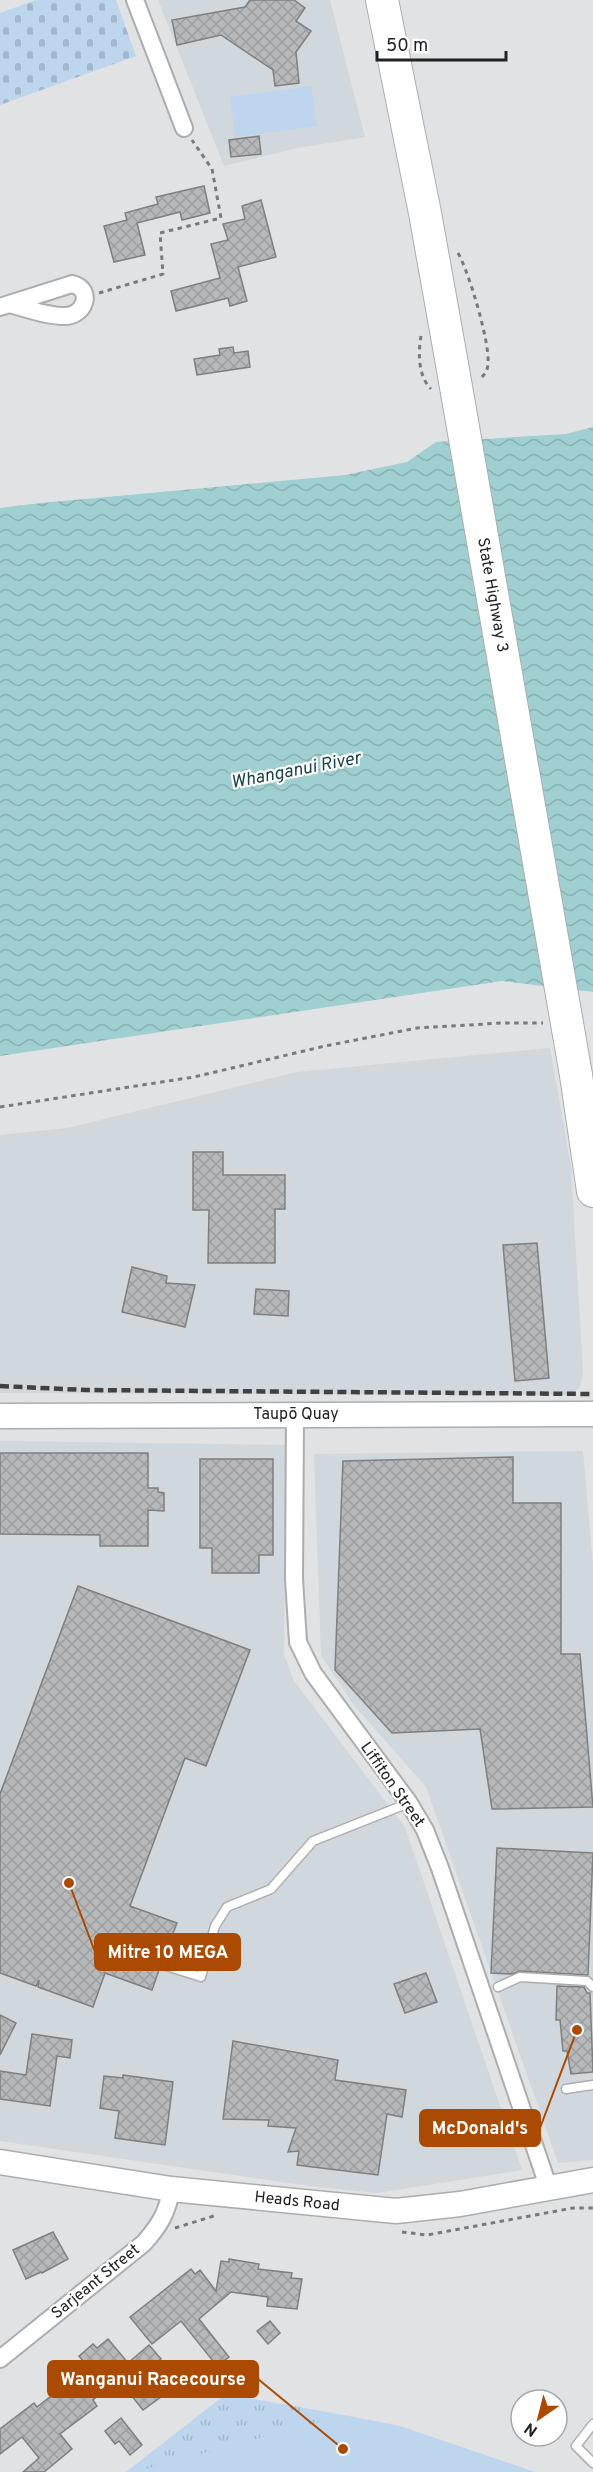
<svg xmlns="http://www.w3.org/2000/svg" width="593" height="2472" viewBox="0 0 593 2472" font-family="Overpass,sans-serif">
	<defs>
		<pattern id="cemetery-stones" width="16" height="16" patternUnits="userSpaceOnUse" patternTransform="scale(1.5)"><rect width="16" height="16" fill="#bdd6ee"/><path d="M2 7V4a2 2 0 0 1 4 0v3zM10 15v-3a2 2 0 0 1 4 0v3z" fill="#a2b7cc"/></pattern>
		<pattern id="park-tufts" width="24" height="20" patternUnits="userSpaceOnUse" patternTransform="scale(1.5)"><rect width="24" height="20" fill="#bdd6ee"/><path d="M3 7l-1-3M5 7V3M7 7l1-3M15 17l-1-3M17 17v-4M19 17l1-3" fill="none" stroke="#a2b7cc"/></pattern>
		<pattern id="water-waves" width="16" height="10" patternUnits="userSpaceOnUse" patternTransform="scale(1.5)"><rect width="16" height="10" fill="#9fcfd0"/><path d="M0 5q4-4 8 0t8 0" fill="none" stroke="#89b1b2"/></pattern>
		<pattern id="building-cross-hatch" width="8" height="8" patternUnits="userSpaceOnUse" patternTransform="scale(1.5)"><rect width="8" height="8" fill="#b6b8b9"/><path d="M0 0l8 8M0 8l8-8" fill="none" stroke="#9c9e9f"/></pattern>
	</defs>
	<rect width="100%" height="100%" fill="#e1e2e3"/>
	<g fill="#d0d7dd">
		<polygon points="158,0 330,0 365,137 298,148 224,166"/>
		<polygon points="550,1048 571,1167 583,1373 580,1387 569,1395 0,1393 0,1135 67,1128 297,1072"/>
		<polygon points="0,1441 286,1445 284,1654 294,1681 405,1827 522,2170 377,2193 309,2186 0,2141"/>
		<polygon points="583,1451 593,1565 593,2160 558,2163 426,1787 354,1705 321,1656 314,1454"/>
	</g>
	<polygon fill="url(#cemetery-stones)" points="36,0 116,0 136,56 0,105 0,13"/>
	<polygon fill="url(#park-tufts)" points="226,2394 344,2415 512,2472 126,2472"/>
	<g fill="#bdd6ee">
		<polygon points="311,86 317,126 235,137 230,97"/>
		<polygon points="344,2415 400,2426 535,2472 134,2472"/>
	</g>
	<polygon fill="url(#water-waves)" points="593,427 593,992 502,981 0,1056 0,508 41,503 345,475 407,462 436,442 566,434"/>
	<g fill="url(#building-cross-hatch)" stroke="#7e7f80" stroke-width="1.5">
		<polygon points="250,0 294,0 305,8 296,21 311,31 296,52 299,83 275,86 273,70 221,35 177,45 172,20 245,7"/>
		<polygon points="259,136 261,154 231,157 229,140"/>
		<polygon points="204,186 210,213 182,220 180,212 137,223 145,255 114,262 104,226 127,220 125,213 158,204 156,197"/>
		<polygon points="261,200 276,257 238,267 247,301 230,306 228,298 176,311 171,291 220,278 211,244 228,240 223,224 245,219 242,206"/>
		<polygon points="233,347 234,353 248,351 250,367 197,375 194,359 220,355 219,349"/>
		<polygon points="193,1152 223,1152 223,1175 285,1175 285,1209 275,1209 275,1263 208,1263 209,1210 193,1210"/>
		<polygon points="537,1243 549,1378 515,1381 503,1245"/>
		<polygon points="132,1267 167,1276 166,1283 195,1285 185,1327 122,1312"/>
		<polygon points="256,1289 289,1291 288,1316 254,1314"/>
		<polygon points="0,1453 148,1453 148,1488 158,1488 158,1492 164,1493 164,1511 148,1510 148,1546 100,1546 100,1535 0,1534"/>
		<polygon points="513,1457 513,1503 561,1503 561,1654 580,1654 593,1807 492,1809 480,1729 392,1733 335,1670 343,1461"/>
		<polygon points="200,1459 273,1459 273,1555 259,1555 259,1573 212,1573 212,1548 200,1548"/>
		<polygon points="78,1586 250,1650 206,1766 185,1758 130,1906 177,1923 163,1959 157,1963 159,1970 152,1990 105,1973 93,2007 38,1987 39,1980 36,1986 0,1973 0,1794"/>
		<polygon points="497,1848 593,1853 588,1975 520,1971 512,1974 491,1973"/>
		<polygon points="426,1973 437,2002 405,2013 394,1984"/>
		<polygon points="557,1986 584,1987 587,1993 590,1993 593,2072 571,2074 567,2051 563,2051 560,2020 556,2020"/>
		<polygon points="0,2015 16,2023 0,2055"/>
		<polygon points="32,2034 72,2040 70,2058 57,2056 50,2106 0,2099 0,2071 26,2075"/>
		<polygon points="233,2041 338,2060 335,2080 406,2090 402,2117 387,2114 378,2175 297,2165 299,2151 288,2152 296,2128 268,2126 269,2120 223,2119"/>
		<polygon points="123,2075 173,2082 165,2145 115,2138 119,2111 100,2108 104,2076 123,2078"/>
		<polygon points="53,2232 68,2259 42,2273 41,2272 26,2279 13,2250"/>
		<polygon points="229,2259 259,2264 258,2269 292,2273 291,2278 302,2279 297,2309 267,2306 268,2297 231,2292 199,2319 229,2357 217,2366 181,2321 152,2344 130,2317 191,2269 195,2274 200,2270 216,2291 221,2261 229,2262"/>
		<polygon points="270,2321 280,2333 268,2344 257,2331"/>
		<polygon points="108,2339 128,2363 149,2345 161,2359 147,2370 165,2394 143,2410 118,2379 93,2400 97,2406 60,2434 72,2449 44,2472 23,2472 39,2458 22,2437 0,2454 0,2429 34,2403 37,2407 85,2369 81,2364 83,2361 79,2356 93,2344 97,2348"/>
		<polygon points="121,2418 142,2445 130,2455 119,2441 115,2444 105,2431"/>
	</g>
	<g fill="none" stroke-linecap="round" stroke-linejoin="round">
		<defs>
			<g id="lane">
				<polyline points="163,1965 201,1977 215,1926 227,1907 271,1889 313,1841 409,1803"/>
				<polyline points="498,1987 520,1977 587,1981 593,1987"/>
				<polyline points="566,2089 593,2085"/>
				<polyline points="593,2424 576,2446 593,2463"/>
			</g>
			<g id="street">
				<polyline points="135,0 184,128"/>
				<path d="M0 307 72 284C94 289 85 316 65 316 47 316 27 309 10 304"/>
				<polyline points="295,1415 294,1579 298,1642 313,1673 409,1803 425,1830 440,1868 549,2189"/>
				<path d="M0 2359 144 2243C159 2226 168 2212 171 2189"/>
			</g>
			<g id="secondary">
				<polyline points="0,1416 593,1414"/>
				<polyline points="0,2162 171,2189 396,2211 460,2204 593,2180"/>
			</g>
			<g id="highway">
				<polyline points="382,0 425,213 452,364"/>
				<polyline points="576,1075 593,1191"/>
			</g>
		</defs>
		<use href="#lane" stroke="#acadae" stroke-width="11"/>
		<use href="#street" stroke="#acadae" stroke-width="20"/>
		<use href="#secondary" stroke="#acadae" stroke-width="27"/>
		<use href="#highway" stroke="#acadae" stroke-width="34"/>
		<g stroke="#7a7a7a" stroke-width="3" stroke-dasharray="4.5 4.5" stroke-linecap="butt">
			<path d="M458 253C469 272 490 343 488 363 488 371 484 375 479 380"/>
			<polyline points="99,293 163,274 160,233 221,218 212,169 192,140"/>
			<path d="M421 336C418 353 418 376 431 389"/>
			<polyline points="0,1107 194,1077 325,1046 417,1028 502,1023 543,1023"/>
			<polyline points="175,2228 217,2215"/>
			<polyline points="402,2232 427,2235 573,2208 593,2208"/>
		</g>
		<use href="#lane" stroke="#fff" stroke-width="8"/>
		<use href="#street" stroke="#fff" stroke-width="16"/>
		<use href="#secondary" stroke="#fff" stroke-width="24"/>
		<use href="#highway" stroke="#fff" stroke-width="32"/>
		<polyline stroke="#414141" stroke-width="4.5" stroke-dasharray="9 4.5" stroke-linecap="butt" points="0,1386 86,1390 593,1394"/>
		<defs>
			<polyline id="highway-bridge" points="452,364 576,1075"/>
		</defs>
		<use href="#highway-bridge" stroke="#acadae" stroke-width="34" stroke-linecap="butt"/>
		<use href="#highway-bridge" stroke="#fff" stroke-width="32"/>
	</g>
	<g text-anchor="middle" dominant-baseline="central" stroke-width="4.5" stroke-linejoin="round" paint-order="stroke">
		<g font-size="16" fill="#222" stroke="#fff">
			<text transform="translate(492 595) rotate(80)">State Highway 3</text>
			<text x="296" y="1415">Taupō Quay</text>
			<text transform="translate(392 1785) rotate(55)">Liffiton Street</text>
			<text transform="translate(297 2202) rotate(6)">Heads Road</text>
			<text transform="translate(96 2282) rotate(-39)">Sarjeant Street</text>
		</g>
		<g font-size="18" font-style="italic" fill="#184446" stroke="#fff">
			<text transform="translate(296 771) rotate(-11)">Whanganui River</text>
		</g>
	</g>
	<path fill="none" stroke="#ab4a02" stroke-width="2" d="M69 1883L95 1952M577 2030L540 2128M343 2449L258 2379"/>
	<g fill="#ab4a02" stroke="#fff" stroke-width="2">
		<circle cx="69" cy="1883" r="6"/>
		<circle cx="577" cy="2030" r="6"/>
		<circle cx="343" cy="2449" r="6"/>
	</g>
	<g fill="#ab4a02" stroke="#ab4a02" stroke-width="2">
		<rect x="95" y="1934" width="145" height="36" rx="6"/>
		<rect x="420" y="2110" width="120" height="36" rx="6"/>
		<rect x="48" y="2361" width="210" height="36" rx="6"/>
	</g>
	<g font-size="18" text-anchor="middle" font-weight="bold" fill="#fff">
		<text x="168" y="1958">Mitre 10 MEGA</text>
		<text x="480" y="2134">McDonald's</text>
		<text x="153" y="2385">Wanganui Racecourse</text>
	</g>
	<g transform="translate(539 2418) rotate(215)"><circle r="28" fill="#ffffff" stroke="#a7a7a7" stroke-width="1.5"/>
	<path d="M0-4.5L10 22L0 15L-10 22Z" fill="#ab4a02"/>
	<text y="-9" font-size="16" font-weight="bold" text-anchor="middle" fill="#222222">N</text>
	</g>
	<path d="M377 51v9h129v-9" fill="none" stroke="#222222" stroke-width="3"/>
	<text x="386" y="51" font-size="18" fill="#222222" stroke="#ffffff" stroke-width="4.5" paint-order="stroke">50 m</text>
</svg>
